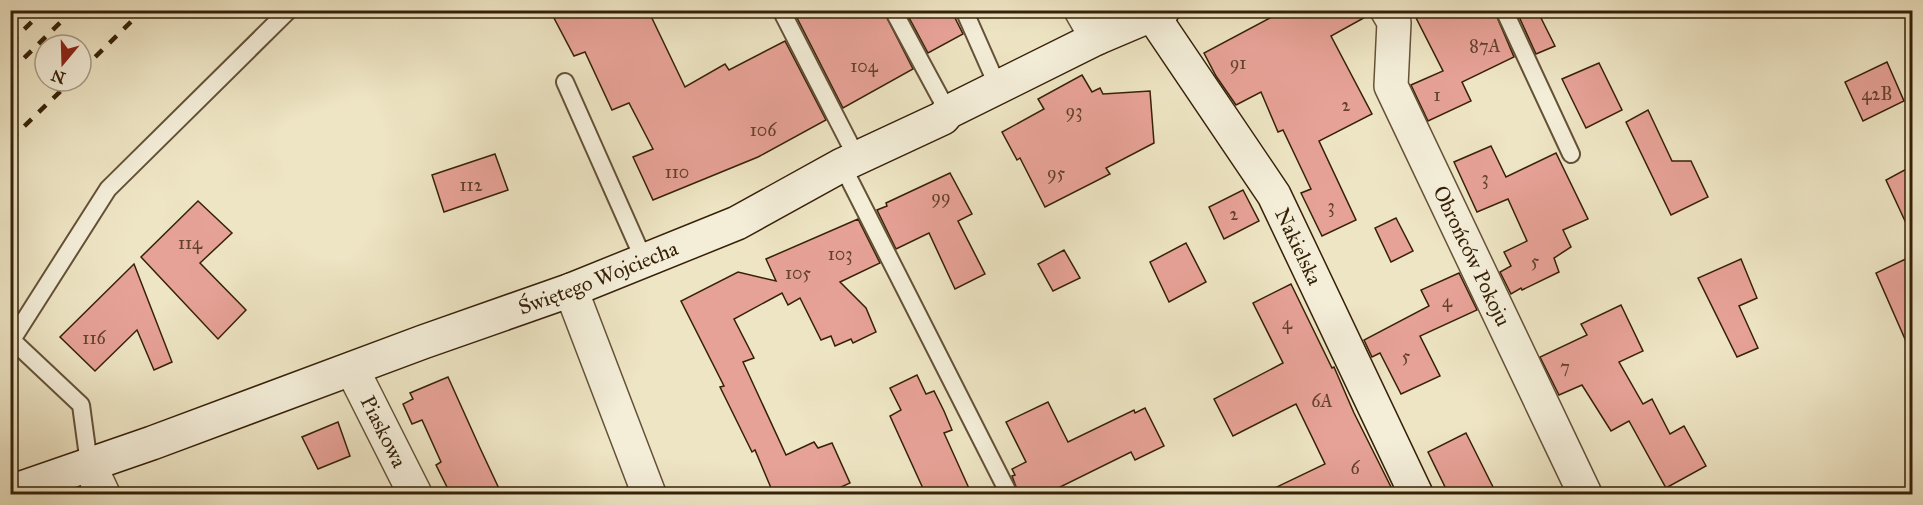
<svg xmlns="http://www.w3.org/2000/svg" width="1923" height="505" viewBox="0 0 1923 505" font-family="'IM FELL Great Primer',serif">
	<rect width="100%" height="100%" fill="#eee5c4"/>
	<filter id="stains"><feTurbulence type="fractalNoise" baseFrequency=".00333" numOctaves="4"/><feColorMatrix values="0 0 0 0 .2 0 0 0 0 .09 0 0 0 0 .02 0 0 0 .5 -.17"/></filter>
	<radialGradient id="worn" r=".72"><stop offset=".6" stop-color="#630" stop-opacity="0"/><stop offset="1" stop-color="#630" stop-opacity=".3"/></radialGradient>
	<g fill="#e7a297" stroke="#362108" stroke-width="1.5">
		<polygon points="571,10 648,10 685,87 725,64 729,70 785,41 826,120 758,157 653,200 633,157 653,149 629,103 612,110 585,52 574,56 554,18"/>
		<polygon points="793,10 883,10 913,69 843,108"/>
		<polygon points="905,10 951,10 963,34 928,53"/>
		<polygon points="1285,10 1368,10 1369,15 1331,36 1372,114 1319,141 1356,220 1322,236 1301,193 1311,189 1283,130 1278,132 1261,92 1236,105 1216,76 1204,53"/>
		<polygon points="1412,10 1494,10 1514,57 1462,82 1471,101 1428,121 1411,85 1443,71"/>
		<polygon points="1516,10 1537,10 1555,46 1536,54"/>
		<polygon points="1887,62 1904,101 1863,121 1845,82"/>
		<polygon points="1599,63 1622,110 1586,128 1562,79"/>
		<polygon points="1082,75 1092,92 1100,88 1103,94 1150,91 1154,143 1106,168 1110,174 1045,207 1020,158 1017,160 1002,132 1044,109 1038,99"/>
		<polygon points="1648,110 1672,161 1691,161 1708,197 1671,215 1626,122"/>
		<polygon points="1491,146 1506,177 1556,153 1588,219 1563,230 1571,247 1554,258 1559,272 1522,290 1521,288 1511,294 1500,272 1511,266 1504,252 1527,241 1508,199 1477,212 1454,162"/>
		<polygon points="495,154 508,190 444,212 432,175"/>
		<polygon points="1912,166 1912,236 1886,180"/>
		<polygon points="950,173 972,214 958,221 985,274 955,289 929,233 896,249 877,210 887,206 886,203"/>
		<polygon points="1243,190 1259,221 1224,239 1209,207"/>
		<polygon points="198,201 232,233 200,263 246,310 218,339 141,257"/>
		<polygon points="1396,218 1413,251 1391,262 1375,228"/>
		<polygon points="858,219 880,263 840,282 866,308 876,332 853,343 851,339 835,346 831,336 821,340 800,298 788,305 782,293 734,319 754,358 743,362 786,455 814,442 818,448 832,443 850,483 824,495 774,495 755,450 752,452 720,387 724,386 681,301 738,272 776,281 766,259"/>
		<polygon points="1186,243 1206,282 1169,302 1150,262"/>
		<polygon points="1064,250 1080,278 1053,291 1038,264"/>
		<polygon points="1912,256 1912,355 1876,273"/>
		<polygon points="1741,259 1757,298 1739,306 1758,348 1737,357 1698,278"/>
		<polygon points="134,264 172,362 154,370 137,330 95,371 60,337"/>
		<polygon points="1459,273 1477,310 1420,336 1440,376 1401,394 1380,353 1372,357 1364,340 1429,306 1421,290"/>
		<polygon points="1291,284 1332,368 1334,367 1354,413 1395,495 1260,495 1325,464 1296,404 1233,436 1214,399 1283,363 1253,303"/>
		<polygon points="1621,305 1643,351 1619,362 1643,404 1652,399 1670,434 1684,426 1706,466 1666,488 1629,421 1611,431 1582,385 1559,395 1540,357 1587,335 1581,324"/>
		<polygon points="917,375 926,394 934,391 944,411 952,430 944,433 972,495 926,495 890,416 901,410 890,388"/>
		<polygon points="448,377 480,448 502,495 451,495 436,465 441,462 422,420 412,424 403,404 413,399 410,393"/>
		<polygon points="1048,402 1068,442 1134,410 1135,413 1145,408 1164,446 1135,460 1131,452 1044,495 1019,495 1012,476 1015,475 1012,469 1026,462 1006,422"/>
		<polygon points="338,422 350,456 318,469 302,437"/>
		<polygon points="1466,433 1497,495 1449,495 1428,452"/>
	</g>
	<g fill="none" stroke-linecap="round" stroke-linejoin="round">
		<defs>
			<g id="lane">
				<polyline points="781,10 857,158"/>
				<polyline points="893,10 948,112"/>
				<polyline points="964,10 998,87"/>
				<polyline points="1504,10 1571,154"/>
				<polyline points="565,82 644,260"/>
				<polyline points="842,165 1009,494"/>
				<polyline points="13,341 81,405 89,464"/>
				<polyline points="10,343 108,189 289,10"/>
			</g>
			<g id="street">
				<polyline points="1081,10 1097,38"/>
				<path id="s1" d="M1387 10 1394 22 1391 86 1585 494"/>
				<polyline points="571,290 649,494"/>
				<path id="s2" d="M352 369 415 494"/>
				<polyline points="89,464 103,494"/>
			</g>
			<g id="secondary">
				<path id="s3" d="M1153 16 1274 195 1416 494"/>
				<path id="s4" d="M10 492 152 443 423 342 571 290 737 223 842 165 943 118 948 112 1097 38 1163 10"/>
			</g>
		</defs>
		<use href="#lane" stroke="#645237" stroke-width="20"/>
		<use href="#street" stroke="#645237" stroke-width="36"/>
		<use href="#secondary" stroke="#362108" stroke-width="36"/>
		<use href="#lane" stroke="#f4eed9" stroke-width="16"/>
		<use href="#street" stroke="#f4eed9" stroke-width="33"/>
		<use href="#secondary" stroke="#f4eed9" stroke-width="33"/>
		<g stroke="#362108" stroke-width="4.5" stroke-dasharray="10 10" stroke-linecap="butt">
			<polyline points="10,43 44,10"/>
			<polyline points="81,71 143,10"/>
			<polyline points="10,72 73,10"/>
			<polyline points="10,140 71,81"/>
		</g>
	</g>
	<g text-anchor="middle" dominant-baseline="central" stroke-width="6" stroke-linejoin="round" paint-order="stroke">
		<g font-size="18" fill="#62412c">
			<text x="1485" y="46">87A</text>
			<text x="1238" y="63">91</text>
			<text x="864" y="66">104</text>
			<text x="1877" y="94">42B</text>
			<text x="1437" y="95">1</text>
			<text x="1346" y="105">2</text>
			<text x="1074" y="111">93</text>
			<text x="763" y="130">106</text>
			<text x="677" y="172">110</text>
			<text x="1056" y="173">95</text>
			<text x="1485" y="178">3</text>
			<text x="471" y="185">112</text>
			<text x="941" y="197">99</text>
			<text x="1331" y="206">3</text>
			<text x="1234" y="214">2</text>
			<text x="190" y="243">114</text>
			<text x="840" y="254">103</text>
			<text x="1535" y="261">5</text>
			<text x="798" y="273">105</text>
			<text x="1447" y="301">4</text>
			<text x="1287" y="323">4</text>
			<text x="94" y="338">116</text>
			<text x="1406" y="356">5</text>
			<text x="1565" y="367">7</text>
			<text x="1322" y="401">6A</text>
			<text x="1355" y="468">6</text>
		</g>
		<g font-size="21" fill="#362108" stroke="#f4eed9">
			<text stroke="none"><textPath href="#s3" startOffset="273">Nakielska</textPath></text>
			<text stroke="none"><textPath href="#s1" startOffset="266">Obrońców Pokoju</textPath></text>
			<text stroke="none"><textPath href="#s4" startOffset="626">Świętego Wojciecha</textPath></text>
			<text stroke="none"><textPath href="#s2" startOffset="70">Piaskowa</textPath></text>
		</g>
	</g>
	<rect width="1923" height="505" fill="none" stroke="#eee5c4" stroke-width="36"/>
	<rect x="12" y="12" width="1899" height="481" fill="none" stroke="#362108" stroke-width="3"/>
	<rect x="18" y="18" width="1887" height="469" fill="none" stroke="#362108" stroke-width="1.5"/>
	<g transform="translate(63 63) rotate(199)"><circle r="28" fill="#f4eed9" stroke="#a89c85" stroke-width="1.5"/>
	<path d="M0-4.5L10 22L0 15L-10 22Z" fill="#8f2418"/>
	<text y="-9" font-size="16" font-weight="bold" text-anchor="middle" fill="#362108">N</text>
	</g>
	<rect width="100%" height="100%" filter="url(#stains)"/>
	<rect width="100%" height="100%" fill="url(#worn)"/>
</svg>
